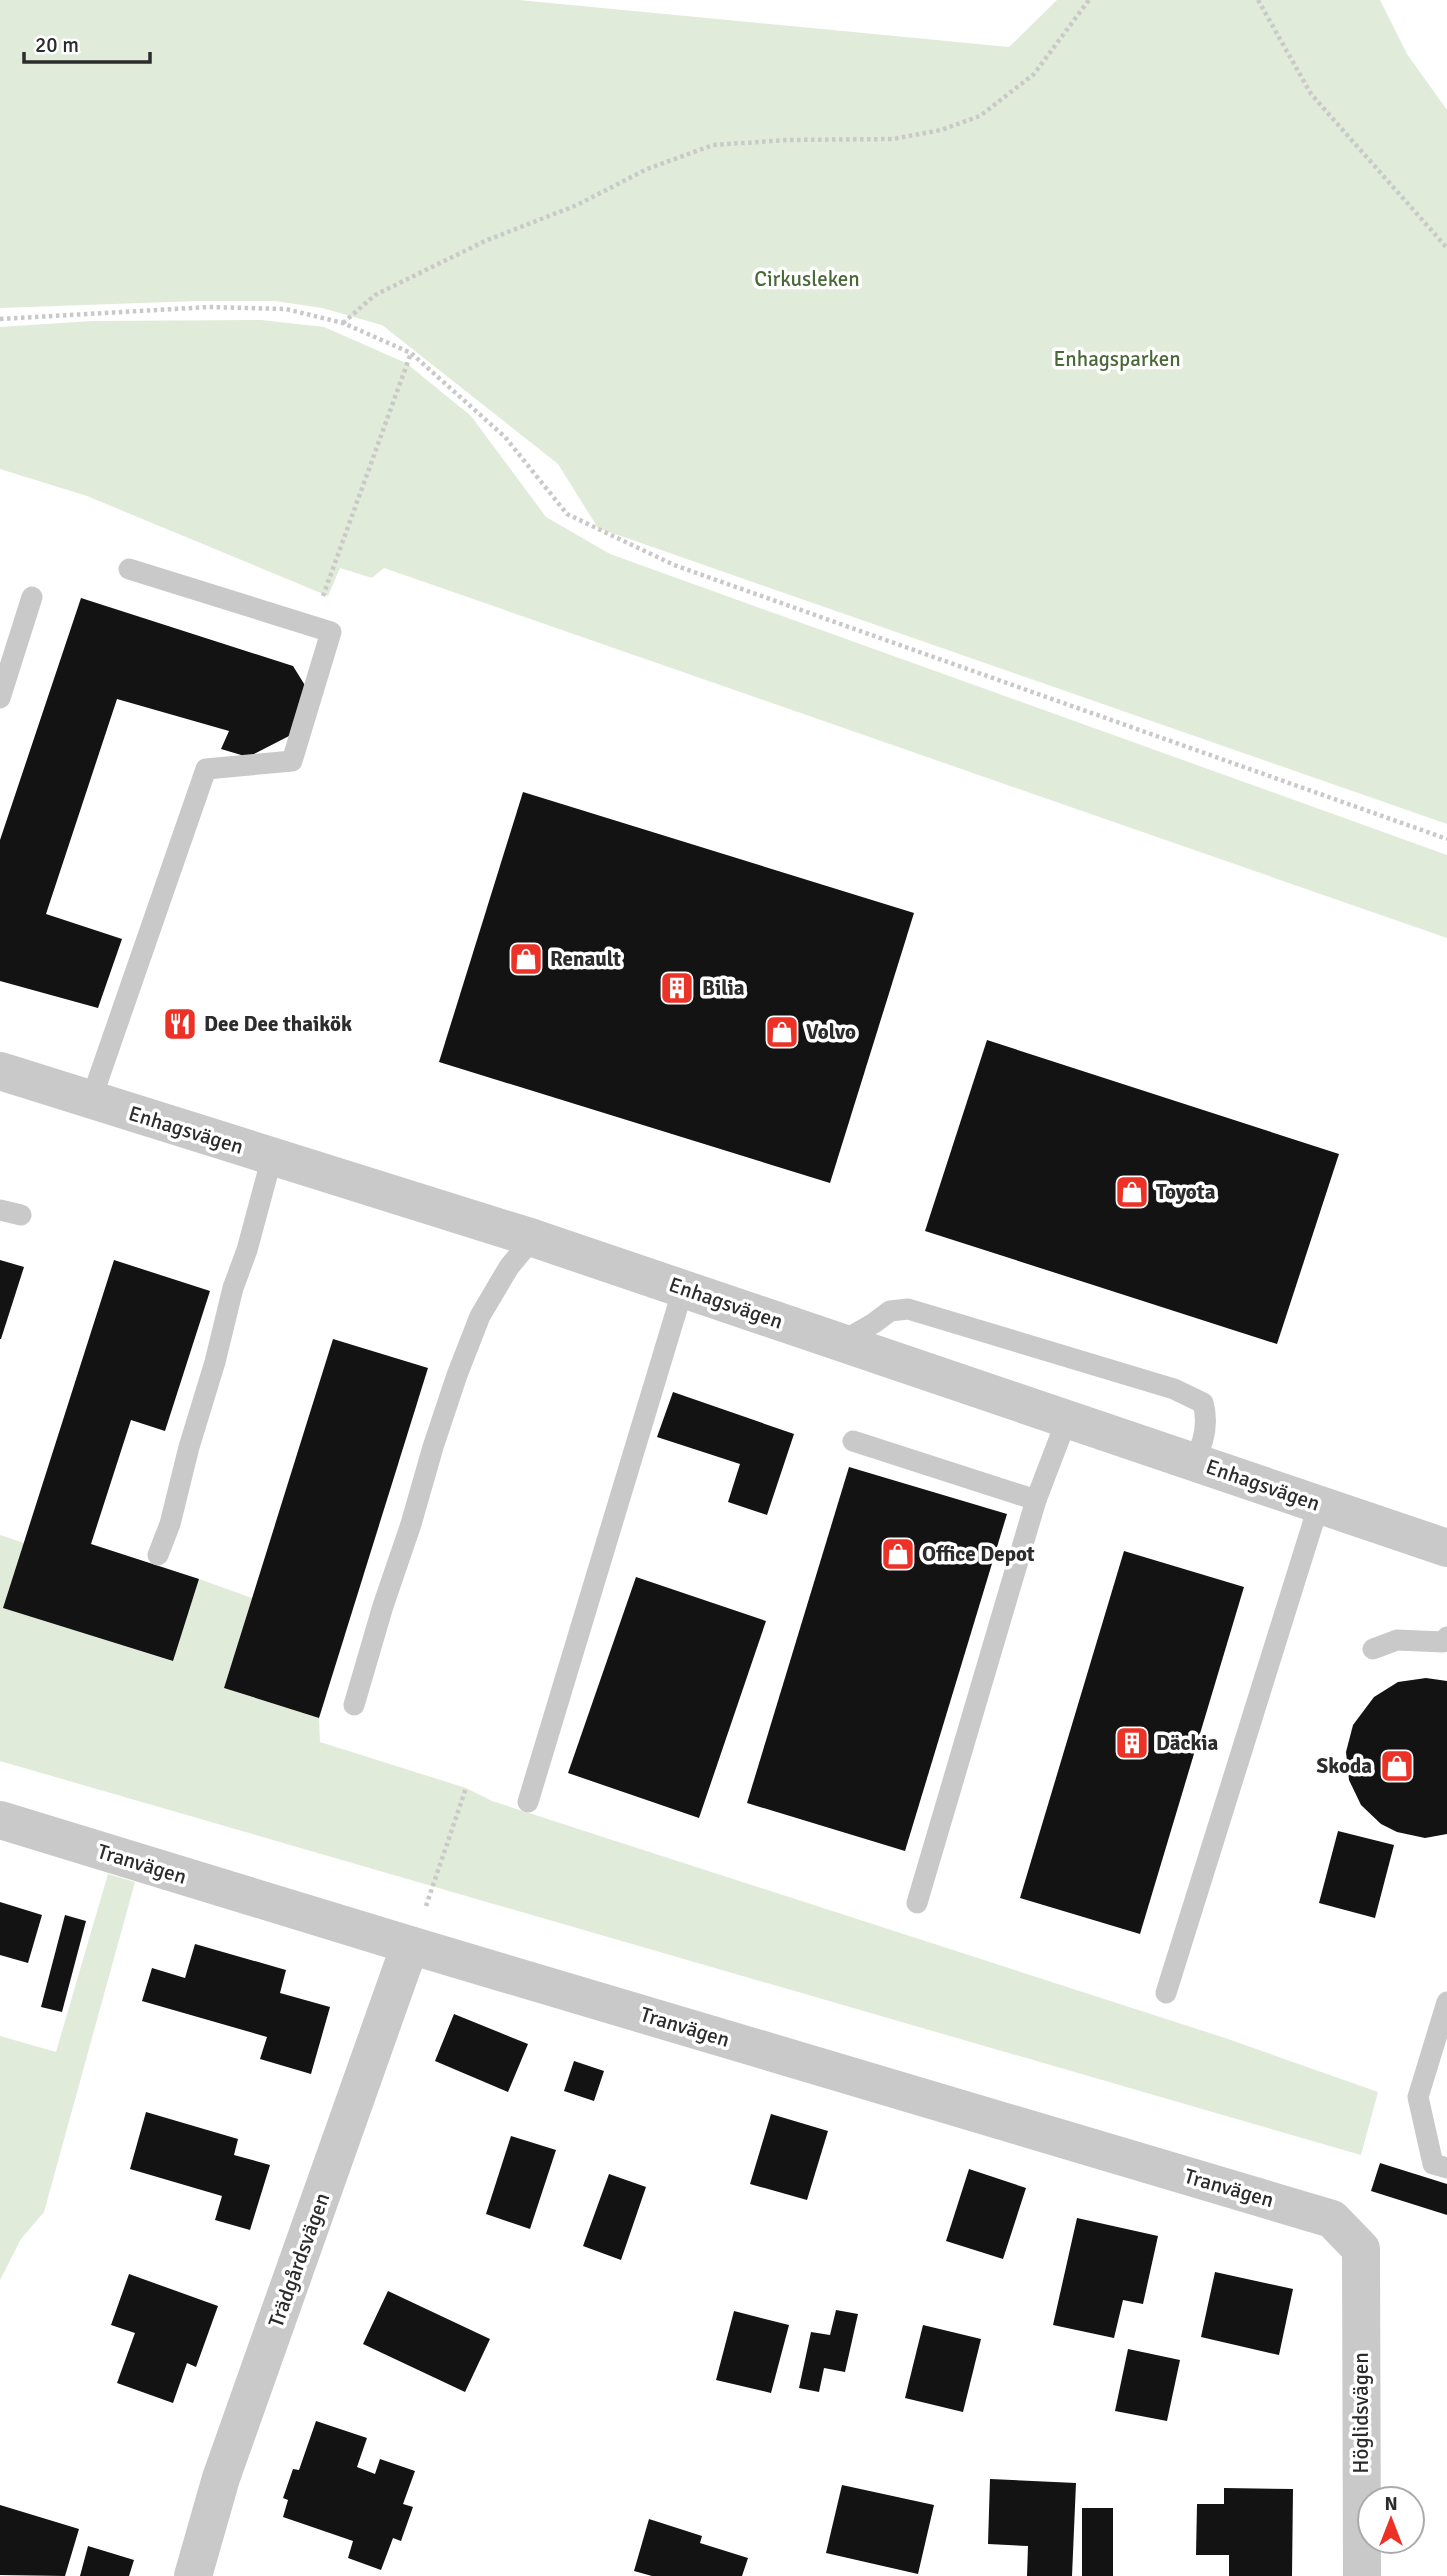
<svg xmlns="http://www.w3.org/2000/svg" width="1447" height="2576" viewBox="0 0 1447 2576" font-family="Signika,sans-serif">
	<rect width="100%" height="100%" fill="#fff"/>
	<g fill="#e0ebd9">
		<polygon points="0,0 519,0 1009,47 1057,0 1380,0 1407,54 1447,110 1447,824 598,528 558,464 382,325 322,308 275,301 198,301 0,308"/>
		<polygon points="261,320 324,327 406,363 471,416 546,517 610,554 1447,855 1447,938 384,568 372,578 340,568 328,596 87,496 0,469 0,327 93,321"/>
		<polygon points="0,1535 24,1543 4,1608 172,1661 199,1579 252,1598 224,1688 319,1718 320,1742 466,1788 492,1801 1225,2038 1378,2092 1361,2155 0,1761"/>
		<polygon points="108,1874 135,1882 44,2212 21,2239 0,2280 0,2036 56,2052"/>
	</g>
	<g fill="#131313">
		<polygon points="81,598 293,666 306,687 291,735 248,757 221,749 229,731 117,699 46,914 122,939 98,1008 0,981 0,840"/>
		<polygon points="523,792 914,913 830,1183 439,1062"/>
		<polygon points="987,1040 1339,1154 1277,1344 925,1231"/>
		<polygon points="0,1260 24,1267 1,1339 0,1339"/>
		<polygon points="114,1260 210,1291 165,1431 131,1420 91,1544 199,1579 173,1661 3,1608"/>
		<polygon points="333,1339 428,1368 319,1718 224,1688"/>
		<polygon points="673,1392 794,1434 767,1515 728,1502 740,1464 657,1437"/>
		<polygon points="849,1467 1007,1514 905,1851 747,1803"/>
		<polygon points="1124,1551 1244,1587 1140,1934 1020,1898"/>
		<polygon points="636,1577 766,1621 699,1818 568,1773"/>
		<polygon points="1426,1678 1447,1681 1447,1834 1425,1838 1397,1832 1381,1824 1361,1805 1349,1780 1346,1752 1353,1725 1374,1697 1398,1682"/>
		<polygon points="1338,1831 1394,1845 1375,1918 1319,1903"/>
		<polygon points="0,1902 42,1915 28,1963 0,1955"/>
		<polygon points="65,1915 86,1921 62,2012 41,2007"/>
		<polygon points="195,1944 286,1970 280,1993 330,2007 311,2074 260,2059 267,2037 142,2001 152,1968 185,1978"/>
		<polygon points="454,2014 528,2044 508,2092 435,2061"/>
		<polygon points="574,2061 604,2071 594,2101 564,2091"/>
		<polygon points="146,2112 238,2139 234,2155 270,2165 250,2230 215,2220 222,2196 130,2169"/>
		<polygon points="771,2114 828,2131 807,2200 750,2184"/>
		<polygon points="511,2136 556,2150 530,2229 486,2214"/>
		<polygon points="1380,2163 1447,2184 1447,2215 1371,2191"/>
		<polygon points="969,2169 1026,2188 1003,2259 946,2241"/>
		<polygon points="609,2174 646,2187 621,2260 583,2246"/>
		<polygon points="1077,2218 1158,2236 1143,2304 1123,2300 1114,2338 1053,2325"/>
		<polygon points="1215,2272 1293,2289 1279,2355 1201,2337"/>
		<polygon points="129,2274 218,2306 196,2367 187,2363 173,2403 117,2383 135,2333 111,2325"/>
		<polygon points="388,2291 490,2339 465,2392 363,2344"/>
		<polygon points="836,2310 858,2314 845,2372 824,2368 819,2392 799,2388 811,2332 830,2335"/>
		<polygon points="734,2311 789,2325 771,2393 716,2380"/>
		<polygon points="923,2325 981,2339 963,2412 905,2398"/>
		<polygon points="1128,2349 1180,2360 1167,2421 1115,2411"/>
		<polygon points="316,2421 367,2438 357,2467 375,2474 380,2459 415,2471 403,2504 413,2507 401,2541 393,2538 381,2570 348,2558 353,2541 283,2517 288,2500 283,2498 293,2469 299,2470"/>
		<polygon points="990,2479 1076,2483 1072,2576 1027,2576 1028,2546 988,2544"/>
		<polygon points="842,2485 934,2505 918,2574 826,2553"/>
		<polygon points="1224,2488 1293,2489 1292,2576 1229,2576 1229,2555 1196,2555 1197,2504 1224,2504"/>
		<polygon points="0,2505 79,2529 65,2576 0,2575"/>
		<rect x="1082" y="2508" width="31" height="68"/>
		<polygon points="649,2519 702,2536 700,2543 748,2558 742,2576 652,2576 634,2571"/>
		<polygon points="88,2546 134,2560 129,2576 80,2576"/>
	</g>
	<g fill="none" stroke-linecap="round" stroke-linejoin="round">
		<g stroke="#c9c9c9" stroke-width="4.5" stroke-dasharray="3.5 3.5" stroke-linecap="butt">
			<polyline points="1258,0 1311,94 1447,248"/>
			<polyline points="0,319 209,307 286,309 343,323 411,353 505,437 567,514 674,565 1447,839"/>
			<polyline points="343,323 375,295 485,241 577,205 647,169 713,145 788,140 893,139 941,130 980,116 1034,74 1089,0"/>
			<polyline points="323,596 411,353"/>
			<polyline points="426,1906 466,1788"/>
		</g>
		<g stroke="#c9c9c9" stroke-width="21">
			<polyline points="0,698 32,597"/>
			<polyline points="91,1100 206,769 292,761 331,632 129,569"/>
			<polyline points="0,1210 21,1215"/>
			<path d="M841 1342 874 1323 890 1311 908 1309 1174 1389 1203 1403C1209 1424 1204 1443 1194 1462"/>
			<polyline points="853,1441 1036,1500"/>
			<polyline points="158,1555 170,1524 189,1447 215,1362 233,1288 247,1250 272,1157"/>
			<polyline points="1373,1649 1397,1640 1443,1642 1447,1637"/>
			<polyline points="354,1705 383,1606 411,1524 433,1447 457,1375 480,1316 509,1267 533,1238"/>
			<polyline points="528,1802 683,1289"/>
			<polyline points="917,1903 1036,1500 1067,1419"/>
			<polyline points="1166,1993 1319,1504"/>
			<polyline points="1447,2002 1418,2097 1433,2164 1447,2168"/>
		</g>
		<g stroke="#c9c9c9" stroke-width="38">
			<polyline points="0,1820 413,1946 1332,2219 1361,2249 1362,2576"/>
			<polyline points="193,2576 221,2478 404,1962 413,1946"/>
		</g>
		<polyline stroke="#c9c9c9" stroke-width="38" points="0,1071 533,1238 1447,1548"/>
	</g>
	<defs>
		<symbol id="shop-square" viewBox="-11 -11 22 22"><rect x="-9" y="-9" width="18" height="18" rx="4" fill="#ec3226" stroke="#fff"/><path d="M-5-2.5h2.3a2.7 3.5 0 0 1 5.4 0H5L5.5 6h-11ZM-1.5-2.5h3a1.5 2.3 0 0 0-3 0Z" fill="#fff"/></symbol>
		<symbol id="building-square" viewBox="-11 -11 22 22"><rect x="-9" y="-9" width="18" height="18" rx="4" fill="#ec3226" stroke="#fff"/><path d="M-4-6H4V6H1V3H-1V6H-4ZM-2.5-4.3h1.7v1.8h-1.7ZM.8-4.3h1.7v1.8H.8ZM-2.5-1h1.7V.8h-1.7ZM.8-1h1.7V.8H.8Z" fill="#fff"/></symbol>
		<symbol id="restaurant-square" viewBox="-11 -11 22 22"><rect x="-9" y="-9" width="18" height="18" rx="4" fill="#ec3226" stroke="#fff"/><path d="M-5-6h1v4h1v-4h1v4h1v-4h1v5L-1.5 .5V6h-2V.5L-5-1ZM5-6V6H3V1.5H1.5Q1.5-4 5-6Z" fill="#fff"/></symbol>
	</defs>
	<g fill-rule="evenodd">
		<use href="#shop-square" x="507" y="940" width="38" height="38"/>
		<use href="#building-square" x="658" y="969" width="38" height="38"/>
		<use href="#restaurant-square" x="161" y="1005" width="38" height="38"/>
		<use href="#shop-square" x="763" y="1013" width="38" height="38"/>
		<use href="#shop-square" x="1113" y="1173" width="38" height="38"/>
		<use href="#shop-square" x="879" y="1535" width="38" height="38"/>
		<use href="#building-square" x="1113" y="1724" width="38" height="38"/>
		<use href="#shop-square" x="1378" y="1747" width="38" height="38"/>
	</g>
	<g text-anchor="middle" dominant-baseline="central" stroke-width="7" stroke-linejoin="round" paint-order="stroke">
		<g font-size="21" fill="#496938" stroke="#fff">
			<text x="807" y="279">Cirkusleken</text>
			<text x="1117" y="359">Enhagsparken</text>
		</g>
		<g font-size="21" font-weight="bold" fill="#2c2c2c" stroke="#fff" text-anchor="start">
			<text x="550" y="959">Renault</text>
			<text x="702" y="988">Bilia</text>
			<text x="204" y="1024">Dee Dee thaikök</text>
			<text x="806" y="1032">Volvo</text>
			<text x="1156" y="1192">Toyota</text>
			<text x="922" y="1554">Office Depot</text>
			<text x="1156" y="1743">Däckia</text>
			<text x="1372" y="1766" text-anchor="end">Skoda</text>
		</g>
		<g font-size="21" fill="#2c2c2c" stroke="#fff">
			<text transform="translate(186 1130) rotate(17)">Enhagsvägen</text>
			<text transform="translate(726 1303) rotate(19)">Enhagsvägen</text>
			<text transform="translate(1263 1485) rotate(19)">Enhagsvägen</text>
			<text transform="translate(142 1864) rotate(17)">Tranvägen</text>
			<text transform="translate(685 2027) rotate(17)">Tranvägen</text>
			<text transform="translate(1229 2188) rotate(16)">Tranvägen</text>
			<text transform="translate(299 2260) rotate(-70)">Trädgårdsvägen</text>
			<text transform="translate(1361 2413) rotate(-90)">Höglidsvägen</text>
		</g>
	</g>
	<g transform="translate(1391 2520)"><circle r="33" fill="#ffffff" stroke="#ababab" stroke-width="2"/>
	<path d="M0-5L12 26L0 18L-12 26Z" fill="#ec3226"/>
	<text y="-10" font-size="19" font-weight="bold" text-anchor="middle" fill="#2c2c2c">N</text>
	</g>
	<path d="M24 52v10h126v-10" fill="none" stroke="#2c2c2c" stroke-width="3.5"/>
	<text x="35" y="52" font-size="21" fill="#2c2c2c" stroke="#ffffff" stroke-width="5" paint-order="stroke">20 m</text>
</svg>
